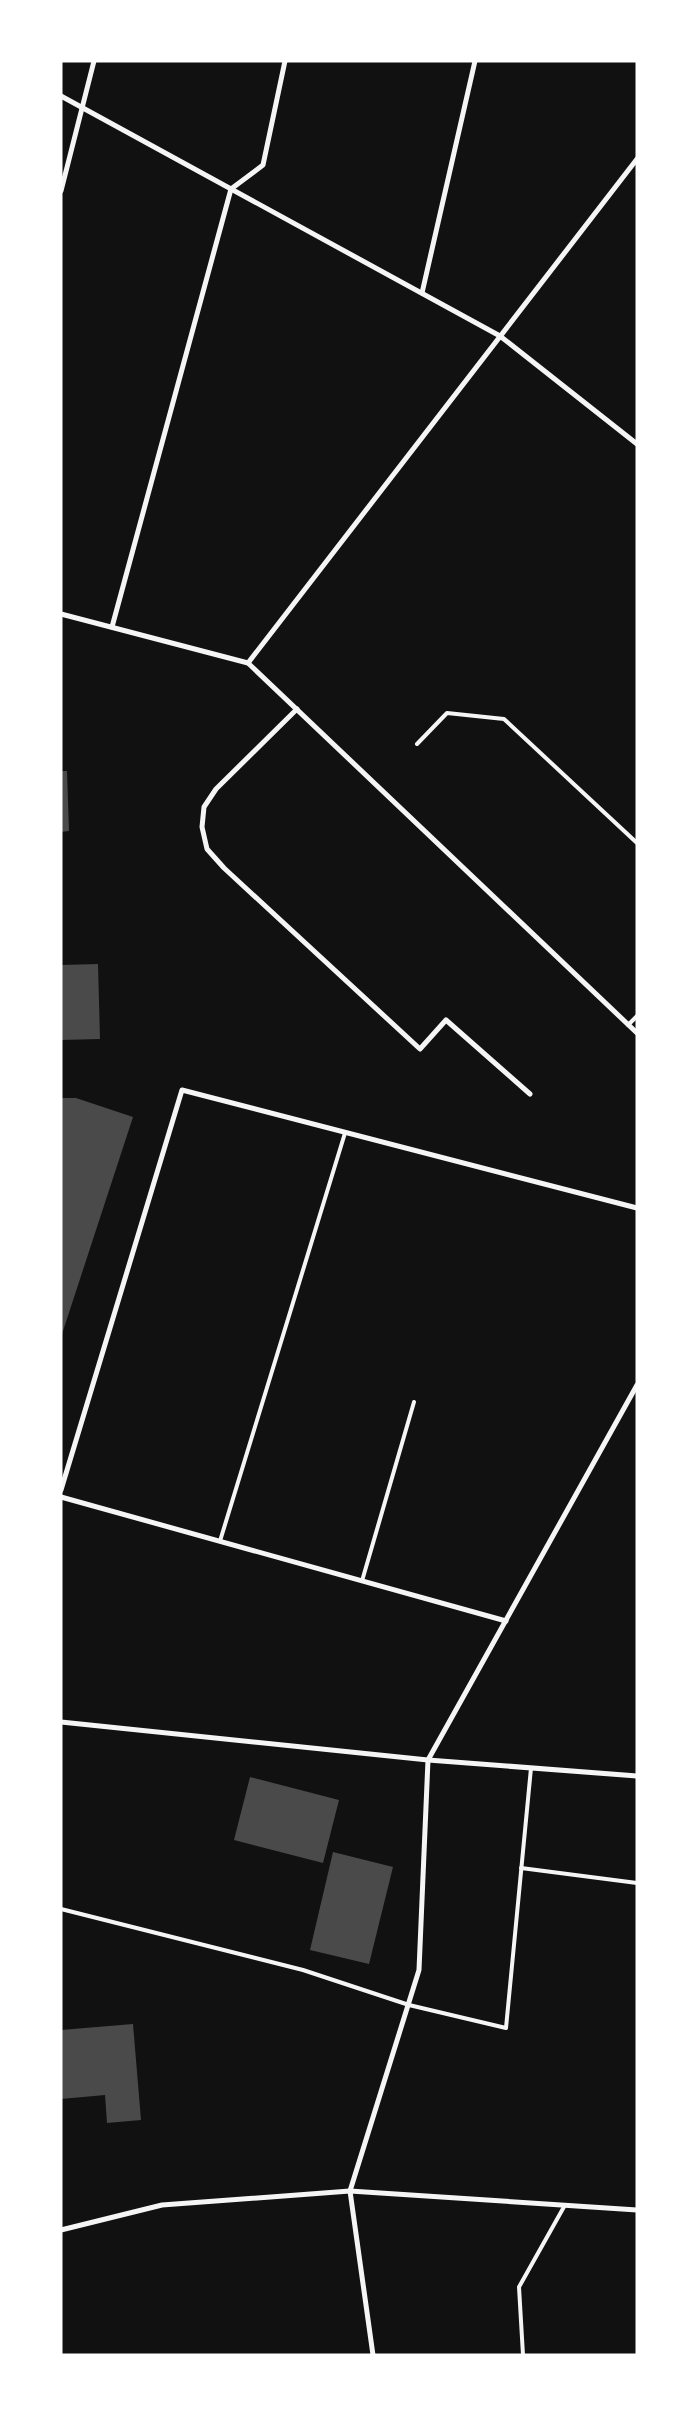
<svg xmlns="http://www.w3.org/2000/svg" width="698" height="2416" viewBox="0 0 698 2416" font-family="Bitter,serif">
	<rect width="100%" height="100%" fill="#111"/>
	<g fill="#4a4a4a">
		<polygon points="61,771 67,771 69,831 61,832"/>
		<polygon points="98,964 100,1039 61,1040 61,965"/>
		<polygon points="61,1098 76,1098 133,1117 62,1334"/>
		<polygon points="250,1777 339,1800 323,1863 234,1840"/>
		<polygon points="333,1852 393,1867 369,1964 310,1950"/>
		<polygon points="133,2024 141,2120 107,2123 105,2095 61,2099 61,2030"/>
	</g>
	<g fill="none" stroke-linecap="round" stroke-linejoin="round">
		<g stroke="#f5f5f5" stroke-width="4">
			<polyline points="417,744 447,713 504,719 637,843"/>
			<polyline points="628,1025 637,1016"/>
			<polyline points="220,1541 345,1133"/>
			<polyline points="362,1581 414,1402"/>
			<polyline points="521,1868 637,1883"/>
			<polyline points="61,1909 303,1970 409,2005 506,2028 531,1768"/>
			<polyline points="523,2355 519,2287 565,2205"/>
		</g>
		<g stroke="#f5f5f5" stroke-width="5">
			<polyline points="61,96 500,336 637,444"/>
			<polyline points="61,191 94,61"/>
			<polyline points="422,293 475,61"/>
			<polyline points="61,614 248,663 637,1033"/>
			<polyline points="112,627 231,189 263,165 285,61"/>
			<polyline points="248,663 637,159"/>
			<polyline points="297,709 216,789 204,807 202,827 207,849 224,868 420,1049 446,1020 530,1094"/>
			<polyline points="61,1490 182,1090 637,1208"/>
			<polyline points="61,1497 506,1621"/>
			<polyline points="61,1722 428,1760 637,1776"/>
			<polyline points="61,2230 162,2205 350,2191 637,2210"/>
			<polyline points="373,2355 350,2191 419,1970 428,1760 637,1385"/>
		</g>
	</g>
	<rect width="698" height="2416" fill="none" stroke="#ffffff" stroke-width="125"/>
</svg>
